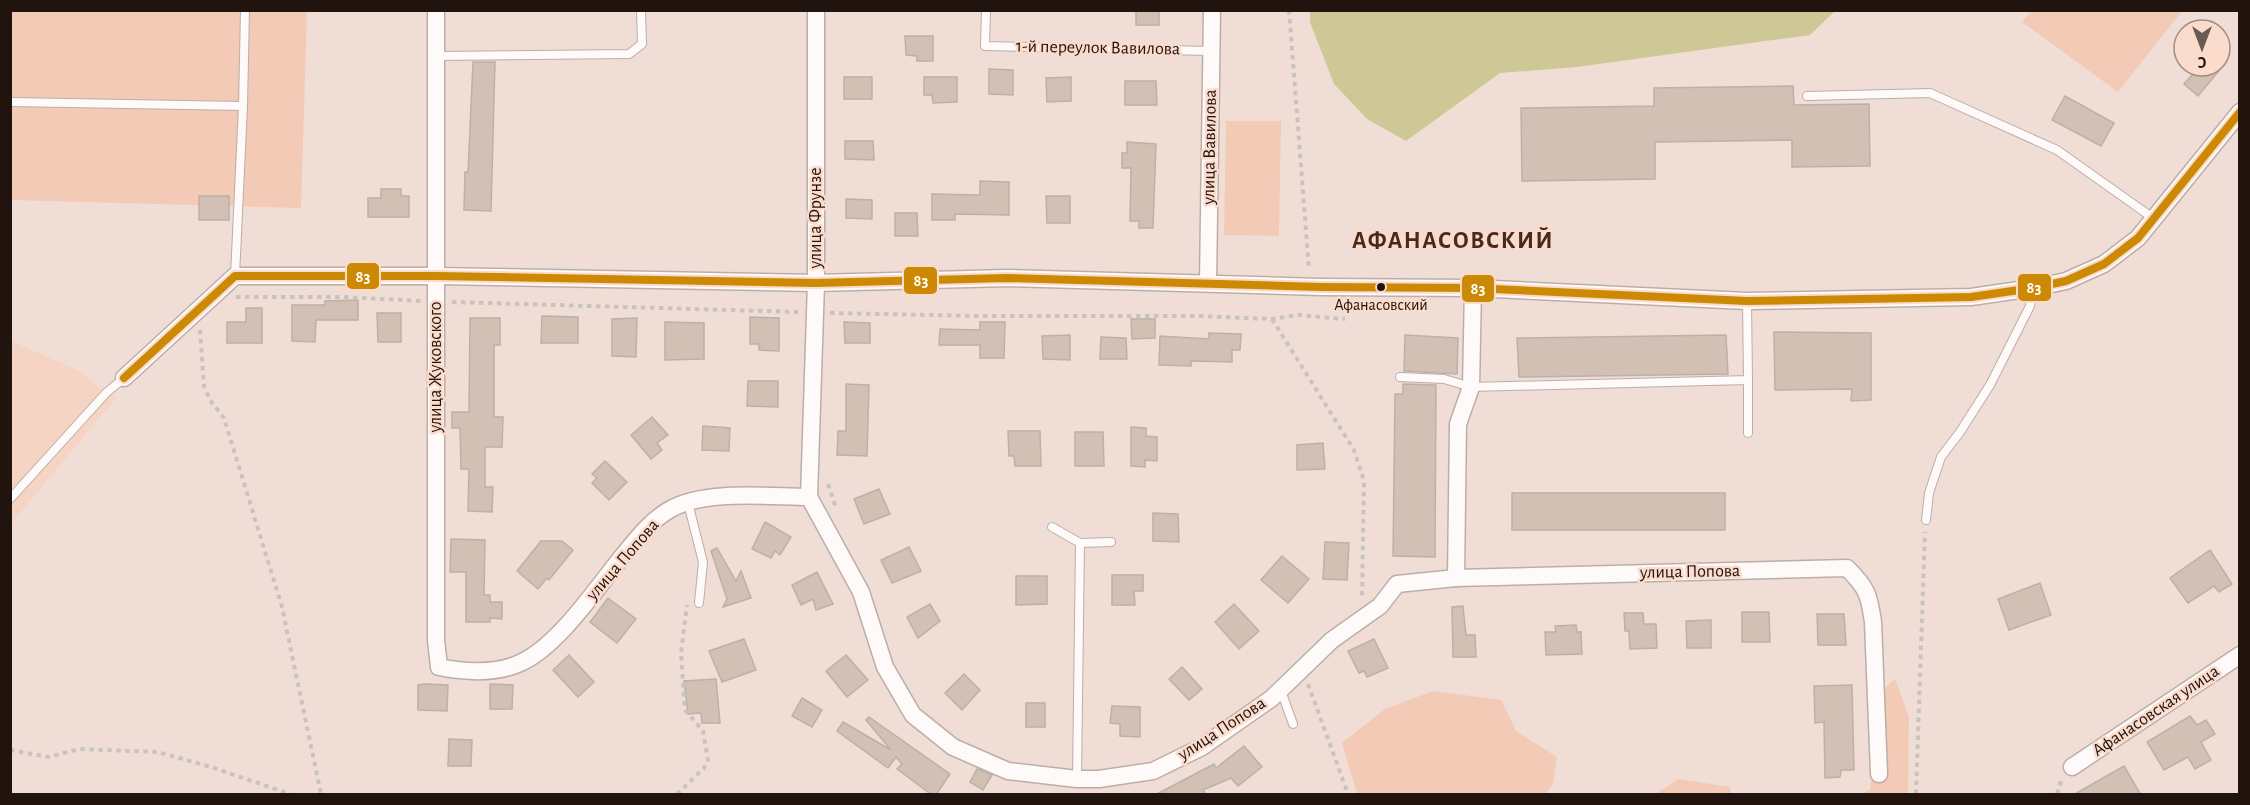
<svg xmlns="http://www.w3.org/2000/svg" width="2250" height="805" viewBox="0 0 2250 805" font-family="'Alegreya Sans',sans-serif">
	<rect width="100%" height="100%" fill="#f0ded6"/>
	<polygon fill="#f6d4c4" points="11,341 80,371 106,393 116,398 11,524"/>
	<g fill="#f3cab6">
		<polygon points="11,11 307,11 301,208 11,200"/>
		<polygon points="2031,11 2031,10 2182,11 2118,92 2022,22"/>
		<polygon points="1226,121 1281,121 1279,236 1224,235"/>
		<polygon points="1895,679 1909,717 1908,794 1861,794 1870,790 1876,737 1878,694"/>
		<polygon points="1433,691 1501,700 1516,731 1557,757 1553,784 1545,794 1357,794 1342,743 1385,709"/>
		<polygon points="1678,779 1730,787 1731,794 1656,794"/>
	</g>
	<polygon fill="#cec896" points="1310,11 1310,10 1835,11 1810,35 1577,67 1500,73 1406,141 1367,119 1334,84 1310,22"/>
	<g fill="#d1c0b3" stroke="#bdb0a7" stroke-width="1.5">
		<rect x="1136" y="10" width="23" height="15"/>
		<polygon points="905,36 933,36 933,61 917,61 917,56 906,55"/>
		<polygon points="473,62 495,62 491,211 464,210 465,172 468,172"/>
		<polygon points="2200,66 2223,66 2198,96 2184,84"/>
		<polygon points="989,69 1013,70 1013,95 989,94"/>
		<rect x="844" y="77" width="28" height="22"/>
		<polygon points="924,77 957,77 957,102 933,103 932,95 924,95"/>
		<polygon points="1071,77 1071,101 1047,102 1046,78"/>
		<polygon points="1125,81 1156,81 1157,105 1125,105"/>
		<polygon points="1793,86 1794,105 1869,104 1870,166 1792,167 1792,140 1655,142 1655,179 1522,181 1521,108 1654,106 1654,88"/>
		<polygon points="2065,96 2114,123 2101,146 2052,120"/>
		<polygon points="845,141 873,141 874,160 845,159"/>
		<polygon points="1127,142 1156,144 1153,228 1139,228 1139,221 1130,221 1131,168 1122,168 1122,153 1127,153"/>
		<polygon points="980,181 1009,182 1009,215 955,214 955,220 932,220 932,194 980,195"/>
		<polygon points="381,189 401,189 401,196 409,196 409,217 368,217 368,198 381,198"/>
		<rect x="199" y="196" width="30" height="24"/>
		<polygon points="1046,196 1070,196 1070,223 1047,223"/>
		<polygon points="846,199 872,200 872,219 846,218"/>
		<polygon points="895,213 917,213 918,236 895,236"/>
		<polygon points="358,300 358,320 316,320 315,342 292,341 292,305 325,305 325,301"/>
		<polygon points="246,308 262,308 262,343 227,343 227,322 246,322"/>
		<polygon points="377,313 401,313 401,342 378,342"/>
		<polygon points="542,316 578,317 578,343 541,343"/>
		<polygon points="750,317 779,318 779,351 759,350 759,344 750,344"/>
		<polygon points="470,318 500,318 500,345 494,345 494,417 503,417 502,447 485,447 485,487 493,487 492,512 468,511 469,469 461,469 460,428 452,428 452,412 469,412"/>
		<polygon points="637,318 636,357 612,356 612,319"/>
		<polygon points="1131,319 1155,319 1155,338 1132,339"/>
		<polygon points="665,322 704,323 704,359 665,360"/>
		<polygon points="844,322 870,323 870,343 845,343"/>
		<polygon points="980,322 1005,322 1004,358 980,358 980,345 939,345 940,329 980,330"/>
		<polygon points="1774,332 1871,333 1871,400 1851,401 1852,389 1775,390"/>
		<polygon points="1209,333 1241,334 1240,350 1232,350 1232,362 1191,361 1191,366 1159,365 1160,336 1209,339"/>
		<polygon points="1070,335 1070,360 1043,359 1042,336"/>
		<polygon points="1405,335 1458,338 1457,374 1404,371"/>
		<polygon points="1726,335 1728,374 1519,377 1517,338"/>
		<polygon points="1101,337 1126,338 1127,359 1100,359"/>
		<polygon points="748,381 778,381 778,407 747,406"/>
		<polygon points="846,384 869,385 867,456 837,455 838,431 846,431"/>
		<polygon points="1403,384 1436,385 1435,557 1393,556 1395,394 1403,394"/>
		<polygon points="652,417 668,435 657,443 662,450 651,459 631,435"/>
		<polygon points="703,426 730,428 729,451 702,450"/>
		<polygon points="1131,427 1146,428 1146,436 1157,437 1157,461 1145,460 1145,467 1131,466"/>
		<polygon points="1008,431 1040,431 1041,466 1015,466 1014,456 1009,456"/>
		<polygon points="1075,432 1103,432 1104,466 1075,466"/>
		<polygon points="1323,443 1325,469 1297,470 1297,445"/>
		<polygon points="605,461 627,482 609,500 592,483 597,478 592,474"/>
		<polygon points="879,489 890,514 864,524 854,499"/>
		<rect x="1512" y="493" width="213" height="37"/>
		<polygon points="1153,513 1178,514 1179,542 1153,541"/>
		<polygon points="765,522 791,537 780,555 775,551 771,558 752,549"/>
		<polygon points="451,539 485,540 484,595 490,595 490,602 502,602 502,619 490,618 490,622 466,622 466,572 450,572"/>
		<polygon points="541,541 562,541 573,550 549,580 547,578 538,589 517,571"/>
		<polygon points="1325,542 1349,543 1347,580 1323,579"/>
		<polygon points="909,547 921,571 892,583 881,560"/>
		<polygon points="717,548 736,581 741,571 751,598 723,607 727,599 711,551"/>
		<polygon points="2210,550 2232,584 2219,592 2214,586 2188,603 2170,578"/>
		<polygon points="1282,556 1309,579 1288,603 1261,580"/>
		<polygon points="817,572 833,604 816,610 813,599 801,605 792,585"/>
		<polygon points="1112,575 1143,575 1143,591 1134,591 1135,605 1112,605"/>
		<polygon points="1016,576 1047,576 1047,604 1016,605"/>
		<polygon points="2040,583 2051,615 2009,630 1998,599"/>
		<polygon points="608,598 636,619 617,643 590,622"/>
		<polygon points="930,604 940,621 918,638 907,617"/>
		<polygon points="1234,604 1259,631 1239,649 1215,622"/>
		<polygon points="1463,606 1466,635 1475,635 1476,657 1453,657 1452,607"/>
		<polygon points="1742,612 1769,612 1770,642 1742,642"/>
		<polygon points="1624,613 1643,613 1644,624 1656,624 1657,648 1630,649 1629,631 1625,631"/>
		<polygon points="1817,614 1844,614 1846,645 1818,645"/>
		<polygon points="1711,620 1711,648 1687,648 1686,621"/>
		<polygon points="1576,625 1577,632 1581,632 1582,654 1546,655 1545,632 1556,632 1555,626"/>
		<polygon points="744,639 756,670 722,682 709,651"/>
		<polygon points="1374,639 1388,668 1367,677 1364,671 1359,673 1348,651"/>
		<polygon points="569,655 594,682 578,697 553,670"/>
		<polygon points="846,655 868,680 847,697 826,671"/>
		<polygon points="1182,667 1202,689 1189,700 1169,679"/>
		<polygon points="964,674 980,690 962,710 945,693"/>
		<polygon points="716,679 720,723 702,723 701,713 688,714 684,681"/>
		<polygon points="426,684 448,685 447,711 418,710 418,685"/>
		<polygon points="490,684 513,685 512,709 490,709"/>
		<polygon points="1852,685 1854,770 1841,770 1840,777 1825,778 1824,722 1815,723 1814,686"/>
		<polygon points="802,698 822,710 812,727 792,716"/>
		<rect x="1026" y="703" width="19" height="24"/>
		<polygon points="1112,706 1140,707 1140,737 1120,736 1120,724 1110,723"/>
		<polygon points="2190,716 2197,725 2206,720 2215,734 2201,742 2211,760 2195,769 2188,757 2164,770 2147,742"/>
		<polygon points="869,717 950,774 936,795 932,795 897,769 902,764 896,757 888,768 837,731 843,722 891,750 866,720"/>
		<polygon points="449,739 472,740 471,766 448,766"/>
		<polygon points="1244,746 1262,767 1238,786 1231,778 1203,790 1206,795 1155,795 1214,764 1216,768"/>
		<polygon points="2124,766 2141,795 2073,795"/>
		<polygon points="977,769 992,775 983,790 970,782"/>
	</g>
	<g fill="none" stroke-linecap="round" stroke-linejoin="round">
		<defs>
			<g id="lane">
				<polyline points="986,10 985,46 1211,51"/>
				<polyline points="436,56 629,54 642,44 641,10"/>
				<polyline points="1807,96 1930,93 2057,150 2153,218"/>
				<polyline points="10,102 243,106"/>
				<polyline points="235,276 243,106 245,10"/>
				<polyline points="1400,377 1444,379 1471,387 1748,380 1747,301"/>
				<polyline points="1748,380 1748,433"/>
				<polyline points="10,499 106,393 124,378"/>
				<polyline points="688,503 703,562 699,603"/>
				<polyline points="1926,520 1929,493 1941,457 1960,432 1990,385 2030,306 2033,288"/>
				<polyline points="1052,527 1080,543 1077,779"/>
				<polyline points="1080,543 1111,542"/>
				<polyline points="1280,688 1293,724"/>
			</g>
			<g id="street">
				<path d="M436 10V640L439 667C464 672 496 674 520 663 557 647 596 589 621 558 636 540 649 522 669 510 704 489 769 497 809 497L861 592 885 667 913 715 953 747 1008 771 1077 779H1099L1153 771 1202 747 1272 698 1332 640 1380 606 1397 584 1456 578 1847 568C1867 588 1869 594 1873 622L1879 774"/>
				<polyline points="1208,283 1212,10"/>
				<polyline points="124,378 235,276 437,276 816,283 1007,278 1321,287 1473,288 1747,301 1971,297 2033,288 2066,281 2104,264 2138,238 2240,112"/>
				<polyline points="809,497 816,283 816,10"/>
				<polyline points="1456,578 1458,424 1471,387 1473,288"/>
				<polyline points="2072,767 2240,655"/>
			</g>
		</defs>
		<use href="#lane" stroke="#bcaea7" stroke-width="10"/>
		<use href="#street" stroke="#bcaea7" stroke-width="19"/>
		<g stroke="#c9c3bf" stroke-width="4" stroke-dasharray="4.5 4.5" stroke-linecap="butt">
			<polyline points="1289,10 1309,270"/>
			<polyline points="236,297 343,297 421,301"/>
			<polyline points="452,302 798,312"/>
			<polyline points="830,313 979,316 1197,316 1272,319 1298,315 1345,319"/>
			<polyline points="1272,319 1354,450 1364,481 1362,599"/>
			<polyline points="200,330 204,386 210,400 224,418 282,607 321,794"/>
			<polyline points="828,484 836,508"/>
			<polyline points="1308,684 1348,794"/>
			<polyline points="10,750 49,757 79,749 158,752 211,767 290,794"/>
			<polyline points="677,794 704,768 708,760 703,731 685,710 681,653 687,605"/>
			<polyline points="1916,794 1925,532"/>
			<polyline points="2057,794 2062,778"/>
		</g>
		<use href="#lane" stroke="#fdfaf9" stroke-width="8"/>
		<use href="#street" stroke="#fdfaf9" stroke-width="16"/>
		<defs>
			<polyline id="bus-1" points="124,378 235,276 437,276 816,283 1007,278 1321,287 1473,288 1747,301 1971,297 2033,288 2066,281 2104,264 2138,238 2240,112"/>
		</defs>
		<use href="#bus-1" stroke="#fadbcc" stroke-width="12"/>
		<use href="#bus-1" stroke="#cc8903" stroke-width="8"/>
	</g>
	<circle fill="#21130d" stroke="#fadbcc" stroke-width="2" cx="1381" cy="287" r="5"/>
	<g text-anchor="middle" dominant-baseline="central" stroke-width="5" stroke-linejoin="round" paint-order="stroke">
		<g font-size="16" fill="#21130d" stroke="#fadbcc">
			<text x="1381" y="305">Афанасовский</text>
		</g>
		<g font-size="18" fill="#21130d" stroke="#fadbcc">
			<text transform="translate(1098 48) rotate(1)">1-й переулок Вавилова</text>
			<text transform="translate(1210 147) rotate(-89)">улица Вавилова</text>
			<text transform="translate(816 218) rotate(-90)">улица Фрунзе</text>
			<text transform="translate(436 367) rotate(-90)">улица Жуковского</text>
			<text transform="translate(623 560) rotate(-49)">улица Попова</text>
			<text transform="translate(1690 572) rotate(-1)">улица Попова</text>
			<text transform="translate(2156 711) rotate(-34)">Афанасовская улица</text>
			<text transform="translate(1222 729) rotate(-33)">улица Попова</text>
		</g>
		<g font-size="24" font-weight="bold" letter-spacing="1.5" fill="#482a1c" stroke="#fadbcc">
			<text x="1453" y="241">АФАНАСОВСКИЙ</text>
		</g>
	</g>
	<g stroke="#fadbcc" stroke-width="2">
		<rect x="346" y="262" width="34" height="28" rx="6" fill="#cc8903"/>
		<rect x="903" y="266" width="35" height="29" rx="6" fill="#cc8903"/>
		<rect x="2017" y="273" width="35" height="29" rx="6" fill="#cc8903"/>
		<rect x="1461" y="274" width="34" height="29" rx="6" fill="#cc8903"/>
	</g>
	<g font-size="16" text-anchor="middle" font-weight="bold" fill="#fff">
		<text x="363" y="282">83</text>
		<text x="921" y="286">83</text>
		<text x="2034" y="293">83</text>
		<text x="1478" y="294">83</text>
	</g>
	<rect width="2250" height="805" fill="none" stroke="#21130d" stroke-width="24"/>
	<g transform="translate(2202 48) rotate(180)"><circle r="28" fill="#fadbcc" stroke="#a38b80" stroke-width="1.5"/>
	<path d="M0-4.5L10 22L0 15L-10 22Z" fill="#695a53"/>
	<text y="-9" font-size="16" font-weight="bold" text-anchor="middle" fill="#21130d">С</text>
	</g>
</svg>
